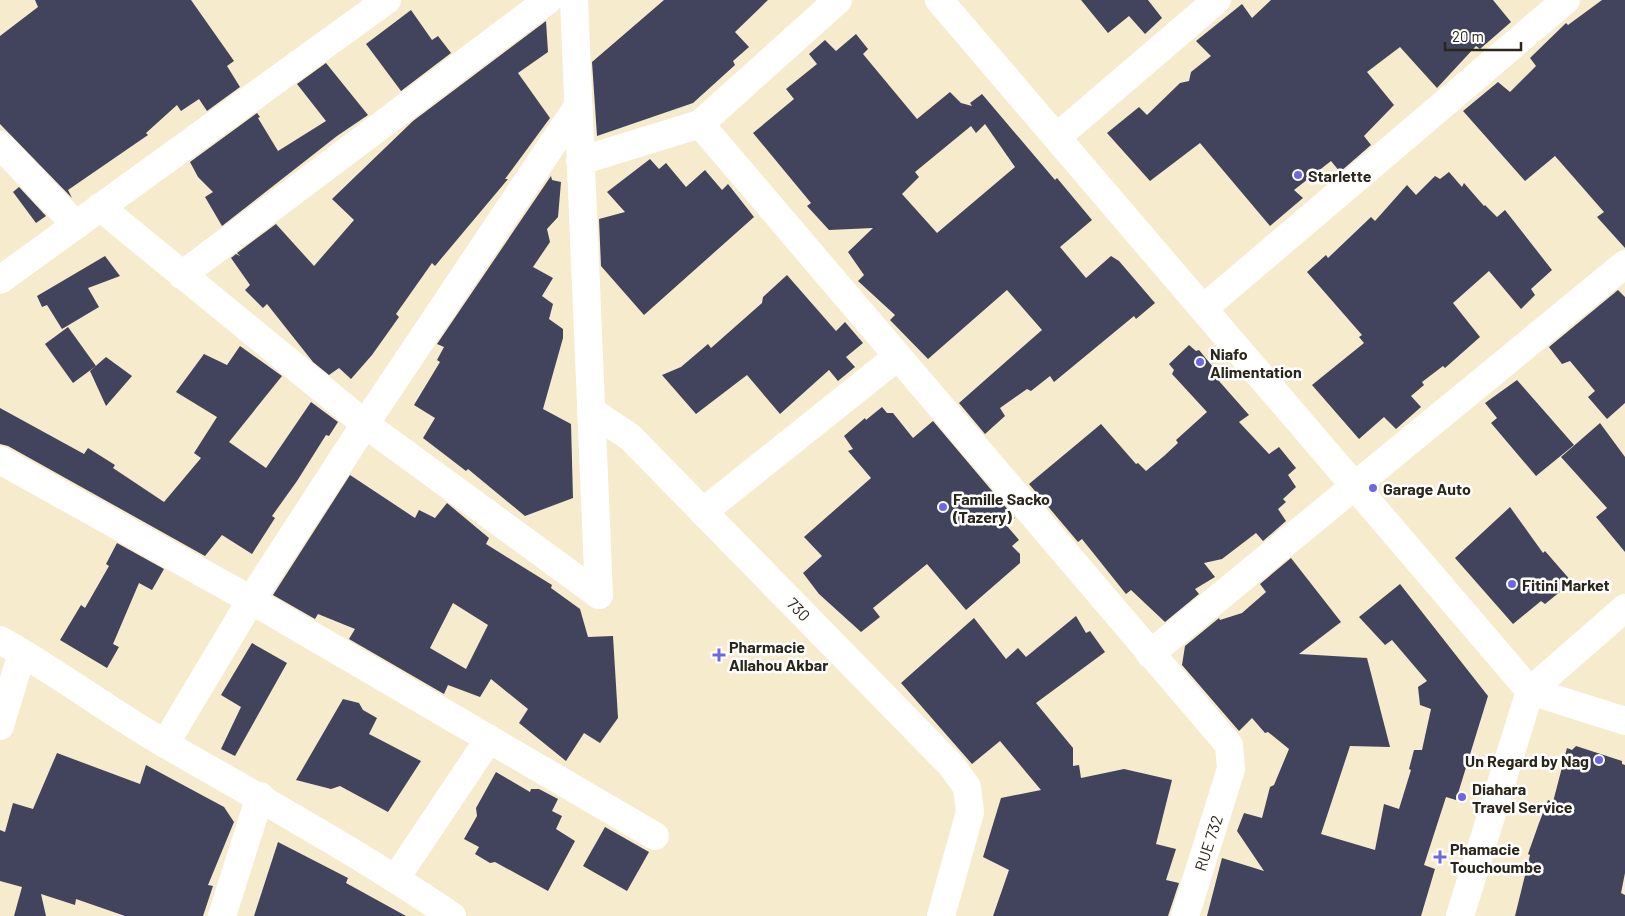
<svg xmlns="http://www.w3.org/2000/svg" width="1625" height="916" viewBox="0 0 1625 916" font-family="Barlow,sans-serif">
	<rect width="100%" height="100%" fill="#f7ebcd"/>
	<g fill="#42435c" fill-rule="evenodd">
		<polygon points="35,0 191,0 234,61 227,66 240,87 207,111 199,99 181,111 177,105 146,133 148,135 68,190 72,198 0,124 0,36 38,7"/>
		<polygon points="664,0 768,0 735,32 749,47 733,61 735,65 693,103 597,136 592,62"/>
		<polygon points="1081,0 1148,0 1162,18 1145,34 1129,16 1108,33"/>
		<polygon points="1271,0 1493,0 1511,22 1480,49 1476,46 1437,88 1400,47 1367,72 1394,105 1364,136 1371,145 1340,172 1331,161 1294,190 1303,198 1270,226 1200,143 1150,181 1107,133 1139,107 1147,115 1180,83 1189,81 1191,72 1211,56 1196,41 1242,4 1252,18"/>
		<polygon points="1602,0 1625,0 1625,248 1597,217 1604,212 1555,156 1525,181 1463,111 1498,82 1510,92 1536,66 1530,58 1566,23 1568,25"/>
		<polygon points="411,10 432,40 438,36 451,53 401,91 366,44"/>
		<polygon points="546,21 548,52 518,73 550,118 505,179 508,179 435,266 432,263 396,314 399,317 372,355 351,379 339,368 329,375 313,362 267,304 263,308 245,290 250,285 231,258 236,254 240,256 237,253 276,224 314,266 354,220 332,199 413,121"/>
		<path d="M856 34 868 49 863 54 917 119 950 92 961 103 972 106 970 103 982 94 1055 180 1057 178 1092 220 1060 247 1086 278 1111 256 1119 261 1155 303 1136 319 1134 316 1054 382 1050 376 1031 391 1027 389 1000 408 1005 416 985 434 959 403 1042 330 1007 290 928 359 890 320 895 315 858 281 864 275 848 252 873 228 829 230 807 206 811 203 753 133 794 99 786 89 817 64 809 54 825 40 836 51ZM985 124 1015 167 937 233 902 194 919 177 915 172 971 126 976 133Z"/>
		<polygon points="326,63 368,115 337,136 222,226 205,197 213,192 198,177 190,162 257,113 260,117 258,118 278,151 326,121 297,84"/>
		<polygon points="650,159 659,169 666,163 686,187 705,170 722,190 728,184 754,217 644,315 601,266 599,219 625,212 607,192"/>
		<polygon points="1449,172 1462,187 1464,183 1484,206 1485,205 1497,217 1505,210 1552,270 1531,289 1535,295 1521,309 1489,271 1453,303 1480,337 1445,368 1443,366 1422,382 1424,385 1411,396 1421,407 1396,429 1384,417 1359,439 1312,385 1364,343 1359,337 1362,335 1307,272 1326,255 1328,258 1371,217 1375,221 1407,185 1416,195 1435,176 1440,179"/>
		<polygon points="551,176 552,180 561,182 558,217 547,229 550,242 533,267 553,278 542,296 553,304 549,319 563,329 563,338 543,409 571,424 573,498 525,516 468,469 466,471 423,438 435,418 414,405 440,362 437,360 444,347 437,344"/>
		<polygon points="19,187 46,216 36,223 13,192"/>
		<polygon points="105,256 120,276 88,288 99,307 62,329 47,305 42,307 37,296"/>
		<polygon points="787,275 836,331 845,322 863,343 846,357 855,367 838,381 829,370 780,414 747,375 696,414 662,375 681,367 708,344 711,348 762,303 763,297"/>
		<polygon points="1618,290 1625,297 1625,403 1607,419 1588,397 1595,391 1570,361 1562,364 1549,347"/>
		<polygon points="68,327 96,366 73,383 45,344"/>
		<polygon points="1189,345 1196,351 1199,350 1213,367 1211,370 1219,381 1249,415 1239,422 1269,454 1279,447 1296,468 1288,475 1296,487 1283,499 1286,502 1278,509 1286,521 1263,541 1256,533 1222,559 1204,563 1215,577 1195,589 1199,594 1165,622 1131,590 1126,594 1082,539 1078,542 1029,484 1101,424 1136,464 1138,463 1146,471 1164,456 1178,443 1176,440 1207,412 1172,374 1174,370 1169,364"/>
		<polygon points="240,346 282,376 229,442 266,468 311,402 338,422 329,436 326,435 297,481 272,516 275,518 252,554 222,535 205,556 8,446 0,444 0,408 84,454 88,448 115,465 113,468 164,502 201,458 194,453 217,417 176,392 204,354 227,365"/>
		<polygon points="106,357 132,376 106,406 90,371"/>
		<polygon points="1517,380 1574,445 1536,476 1491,423 1497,418 1485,403"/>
		<polygon points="882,407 887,413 893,413 913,438 933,421 1015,518 1007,526 1019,540 1012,546 1020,554 1020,563 966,610 927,564 873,608 880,617 861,632 819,594 803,573 822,556 804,537 871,478 848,451 853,449 844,436 865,418 866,420"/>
		<polygon points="1600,423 1625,457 1625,552 1596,517 1607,508 1561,457"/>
		<path d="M350 475 415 518 419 510 435 518 447 503 489 538 486 544 552 585 551 588 580 609 588 637 613 636 618 718 600 743 584 733 566 761 519 723 528 709 491 679 480 697 448 685 444 694 349 639 355 629 318 614 315 619 273 595ZM453 603 488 625 466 669 430 648Z"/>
		<polygon points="1510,507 1543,553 1545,551 1572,582 1545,604 1541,601 1513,624 1455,558"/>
		<polygon points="117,543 164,569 152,590 139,583 113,644 119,647 107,668 60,640 81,605 85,608 109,566 106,564"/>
		<polygon points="1291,558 1341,622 1299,654 1367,658 1390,747 1350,746 1321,834 1375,850 1384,804 1399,809 1411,770 1409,769 1414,750 1422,750 1431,709 1420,705 1418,687 1427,681 1392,640 1385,645 1359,617 1400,584 1488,696 1456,800 1446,797 1424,865 1435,869 1421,916 1207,916 1222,858 1264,871 1237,831 1244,813 1262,818 1270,787 1274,785 1289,749 1268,732 1265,733 1252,718 1239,731 1182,665 1185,646 1219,618 1220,620 1242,613 1266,592 1260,584"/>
		<polygon points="1076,616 1086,633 1090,631 1105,652 1036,703 1073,748 1073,766 1079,765 1081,778 1124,769 1172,780 1156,844 1176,849 1166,880 1179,883 1168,916 993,916 1009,870 983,857 1001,798 1041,790 1000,741 972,764 901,683 974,618 1006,659 1018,648 1026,657"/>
		<polygon points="252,643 287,663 235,756 221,749 241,707 221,695"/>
		<polygon points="343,699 359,703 363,710 377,718 369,734 421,761 388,812 340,786 331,789 296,780"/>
		<polygon points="1576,746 1622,761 1622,764 1625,765 1625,873 1621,893 1625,895 1625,916 1515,916 1530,855 1528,854 1539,823 1548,800 1553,802 1567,748 1572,750"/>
		<polygon points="57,753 140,784 146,765 224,807 234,822 208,885 213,886 203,916 125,916 76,899 75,905 41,894 46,916 14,916 22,887 0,881 0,830 5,832 13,803 33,809"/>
		<polygon points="496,772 530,792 531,789 539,789 558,799 552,811 562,816 556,829 575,841 548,891 495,862 490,863 475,854 479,847 464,839 477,816 476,808"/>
		<polygon points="605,827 649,852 627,891 583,866"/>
		<polygon points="278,842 348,878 346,883 406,916 254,916"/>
	</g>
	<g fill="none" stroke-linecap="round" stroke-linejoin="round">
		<g stroke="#fff" stroke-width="28">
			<polyline points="574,0 599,595"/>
			<polyline points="939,0 1530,691 1625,721"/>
			<polyline points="700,124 1229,745 1231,769 1185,916"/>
			<polyline points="1057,137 1217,0"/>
			<polyline points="0,145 76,225"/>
			<polyline points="580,161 700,124 838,0"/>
			<polyline points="100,207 365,424 599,595"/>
			<polyline points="182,275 548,0"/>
			<polyline points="0,280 387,0"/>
			<polyline points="1204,308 1566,0"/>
			<polyline points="591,411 630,437 951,765 967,787 970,812 941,916"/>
			<polyline points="0,460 251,600 655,836"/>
			<polyline points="703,512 897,357"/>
			<path d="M0 640C57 672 110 712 167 745 263 800 360 854 452 916"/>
			<polyline points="1150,654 1625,264"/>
			<polyline points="0,726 22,653"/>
			<polyline points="165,744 251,600 365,424 578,106"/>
			<polyline points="396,878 489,739"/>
			<polyline points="222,916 260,796"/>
			<polyline points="1460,916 1530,691 1625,608"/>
		</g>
	</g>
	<g fill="#6e67e1" stroke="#fff" stroke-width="2">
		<circle cx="1298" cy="175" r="5"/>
		<circle cx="1200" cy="362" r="5"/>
		<circle cx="1373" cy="488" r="5"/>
		<circle cx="943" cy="507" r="5"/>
		<circle cx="1512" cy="584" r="5"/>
		<path d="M716.5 647.5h5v5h5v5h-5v5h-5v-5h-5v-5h5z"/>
		<circle cx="1599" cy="760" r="5"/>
		<circle cx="1462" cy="797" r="5"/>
		<path d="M1437.5 849.5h5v5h5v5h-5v5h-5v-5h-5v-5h5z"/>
	</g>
	<g text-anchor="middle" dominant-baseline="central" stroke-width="5" stroke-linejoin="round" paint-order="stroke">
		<g font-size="16" font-weight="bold" fill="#2b261b" stroke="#fff" text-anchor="start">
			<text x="1308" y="175">Starlette</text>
			<text x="1210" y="353">Niafo<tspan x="1210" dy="18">Alimentation</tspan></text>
			<text x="1383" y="488">Garage Auto</text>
			<text x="953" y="498">Famille Sacko<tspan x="953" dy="18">(Tazery)</tspan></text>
			<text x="1522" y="584">Fitini Market</text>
			<text x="729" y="646">Pharmacie<tspan x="729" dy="18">Allahou Akbar</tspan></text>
			<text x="1589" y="760" text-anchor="end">Un Regard by Nag</text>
			<text x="1472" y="788">Diahara<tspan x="1472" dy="18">Travel Service</tspan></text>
			<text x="1450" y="848">Phamacie<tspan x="1450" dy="18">Touchoumbe</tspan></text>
		</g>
		<g font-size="16" fill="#2b261b" stroke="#fff">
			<text transform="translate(799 609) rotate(46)">730</text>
			<text transform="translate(1208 843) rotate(-72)">RUE 732</text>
		</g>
	</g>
	<path d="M1445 42v8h76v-8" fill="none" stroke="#2b261b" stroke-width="2.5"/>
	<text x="1452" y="42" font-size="15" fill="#2b261b" stroke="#ffffff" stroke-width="4" paint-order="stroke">20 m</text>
</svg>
